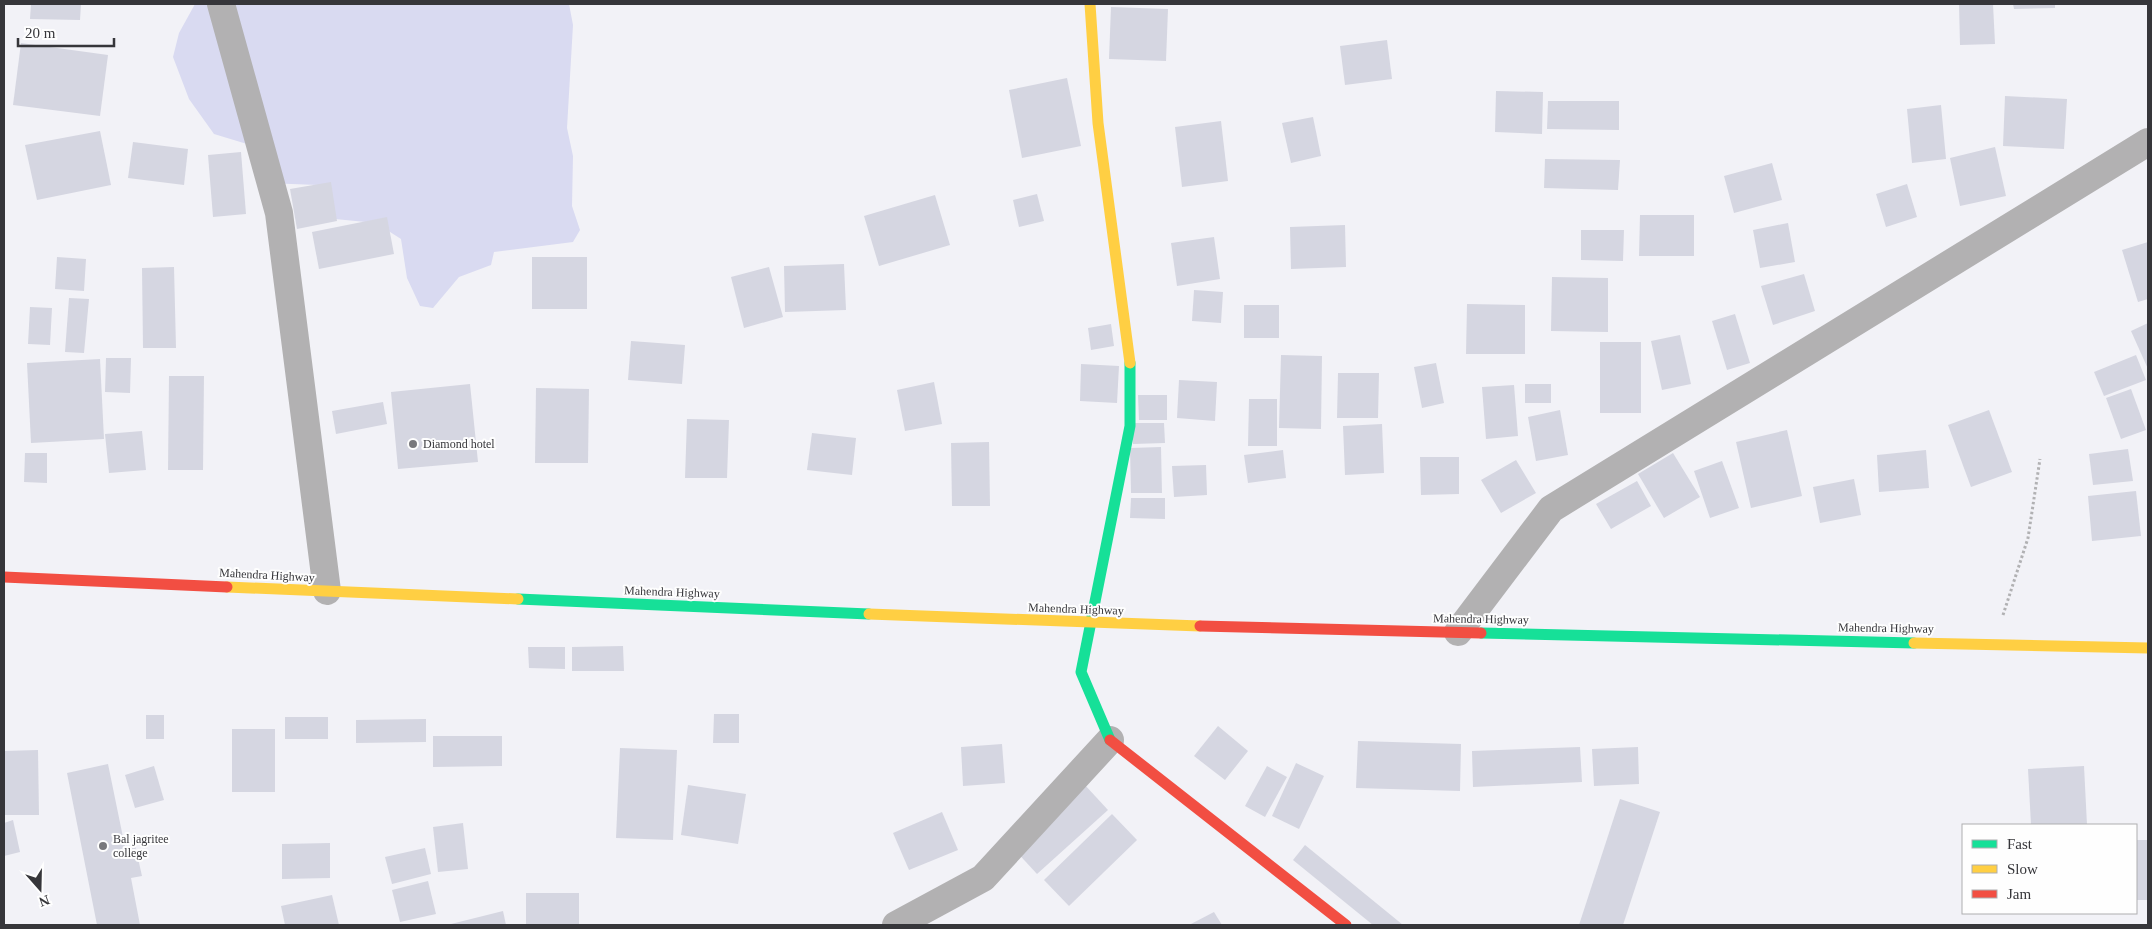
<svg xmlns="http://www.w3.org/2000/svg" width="2152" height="929" viewBox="0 0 2152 929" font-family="'Times New Roman',serif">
	<rect width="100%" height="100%" fill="#f2f2f7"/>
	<polygon fill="#d9daf1" points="195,4 569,4 573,25 567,128 573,156 572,206 580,230 573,242 494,252 491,265 459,277 433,308 420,306 407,278 401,239 376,223 335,219 318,185 265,183 257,147 214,134 189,99 173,57 179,33"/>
	<g fill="#d5d6e1">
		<polygon points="31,4 81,4 80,20 30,19"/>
		<polygon points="1959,4 1993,4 1995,44 1960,45"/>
		<polygon points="2013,4 2055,4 2055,8 2014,9"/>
		<polygon points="1111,7 1168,9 1166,61 1109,59"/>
		<polygon points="1387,40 1392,79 1345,85 1340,46"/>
		<polygon points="21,43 108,55 100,116 13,105"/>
		<polygon points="1067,78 1081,146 1022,158 1009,90"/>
		<polygon points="1496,91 1543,92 1542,134 1495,132"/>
		<polygon points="2005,96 2067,99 2064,149 2003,146"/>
		<polygon points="1548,101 1619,101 1619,130 1547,129"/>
		<polygon points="1941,105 1946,159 1912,163 1907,109"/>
		<polygon points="1313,117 1321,156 1291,163 1282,123"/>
		<polygon points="1221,121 1228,181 1182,187 1175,127"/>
		<polygon points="100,131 111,185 37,200 25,145"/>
		<polygon points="133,142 188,149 184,185 128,178"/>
		<polygon points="1995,147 2006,196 1960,206 1950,158"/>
		<polygon points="241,152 246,214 213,217 208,155"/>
		<polygon points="1545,159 1620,160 1618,190 1544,188"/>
		<polygon points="1772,163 1782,200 1734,213 1724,176"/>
		<polygon points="331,182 337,221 297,229 290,189"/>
		<polygon points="1907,184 1917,217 1886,227 1876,194"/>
		<polygon points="1037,194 1044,221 1019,227 1013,200"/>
		<polygon points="935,195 950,245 879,266 864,216"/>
		<polygon points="1640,215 1694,215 1694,256 1639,256"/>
		<polygon points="387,217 394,254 319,269 312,232"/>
		<polygon points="1788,223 1795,262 1760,268 1753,230"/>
		<polygon points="1345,225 1346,267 1291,269 1290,227"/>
		<polygon points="1581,230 1624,230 1623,261 1581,260"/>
		<polygon points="1214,237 1220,279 1177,286 1171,243"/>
		<polygon points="2148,242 2148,299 2138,302 2122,250"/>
		<polygon points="57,257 86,259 84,291 55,289"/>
		<rect x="532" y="257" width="55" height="52"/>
		<polygon points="844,264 846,310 785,312 784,266"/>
		<polygon points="174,267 176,348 143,348 142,268"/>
		<polygon points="769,267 783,317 744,328 731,277"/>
		<polygon points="1804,274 1815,311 1773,325 1761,286"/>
		<polygon points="1552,277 1608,278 1608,332 1551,331"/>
		<polygon points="1194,290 1223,292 1221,323 1192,321"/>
		<polygon points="69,298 89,299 84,353 65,352"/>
		<polygon points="1467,304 1525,305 1525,354 1466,354"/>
		<rect x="1244" y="305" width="35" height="33"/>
		<polygon points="30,307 52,308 50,345 28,344"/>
		<polygon points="1735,314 1750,363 1727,370 1712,321"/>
		<polygon points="2148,323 2148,369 2131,331"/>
		<polygon points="1111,324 1114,346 1091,350 1088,328"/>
		<polygon points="1680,335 1691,384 1662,390 1651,341"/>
		<polygon points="631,341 685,345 682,384 628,380"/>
		<rect x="1600" y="342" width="41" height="71"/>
		<polygon points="1281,355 1322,356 1321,429 1279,428"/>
		<polygon points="2136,355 2146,380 2104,396 2094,372"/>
		<polygon points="106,358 131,358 130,393 105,392"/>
		<polygon points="100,359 104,439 31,443 27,363"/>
		<polygon points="1436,363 1444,403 1422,408 1414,367"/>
		<polygon points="1081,364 1119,366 1117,403 1080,401"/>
		<polygon points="1338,373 1379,373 1378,418 1337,418"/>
		<polygon points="169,376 204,376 203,470 168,470"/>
		<polygon points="1179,380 1217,382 1215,421 1177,418"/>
		<polygon points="934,382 942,424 905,431 897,390"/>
		<polygon points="470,384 478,462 398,469 391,392"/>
		<rect x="1525" y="384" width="26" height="19"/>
		<polygon points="1514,385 1518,436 1486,439 1482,387"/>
		<polygon points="536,388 589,389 588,463 535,463"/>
		<polygon points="2131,389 2146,430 2121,439 2106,398"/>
		<polygon points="1138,395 1167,395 1167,420 1139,420"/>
		<polygon points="1249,399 1277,399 1277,446 1248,446"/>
		<polygon points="383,402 387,424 336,434 332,411"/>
		<polygon points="1560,410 1568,455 1536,461 1528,417"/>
		<polygon points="1989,410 2012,472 1971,487 1948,425"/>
		<polygon points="687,419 729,420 727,478 685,478"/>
		<polygon points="1133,423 1164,423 1165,443 1133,444"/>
		<polygon points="1382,424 1384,473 1345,475 1343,426"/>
		<polygon points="1787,430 1802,496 1751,508 1736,442"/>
		<polygon points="142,431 146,470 109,473 105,434"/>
		<polygon points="812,433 856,438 852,475 807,470"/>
		<polygon points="989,442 990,506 952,506 951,443"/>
		<polygon points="1161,447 1162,493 1131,493 1130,448"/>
		<polygon points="2128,449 2133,481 2093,485 2089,454"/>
		<polygon points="1283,450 1286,478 1248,483 1244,455"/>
		<polygon points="1926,450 1929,488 1879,492 1877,455"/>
		<polygon points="25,453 47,453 47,483 24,482"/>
		<polygon points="1673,453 1700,497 1664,518 1638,474"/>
		<polygon points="1420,457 1459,457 1459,494 1421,495"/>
		<polygon points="1516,460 1536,493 1501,513 1481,480"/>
		<polygon points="1722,461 1739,508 1710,518 1694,471"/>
		<polygon points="1206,465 1207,495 1174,497 1172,466"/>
		<polygon points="1854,479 1861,515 1820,523 1813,487"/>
		<polygon points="1637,481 1651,506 1611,529 1596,504"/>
		<polygon points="2136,491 2141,536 2092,541 2088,496"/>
		<polygon points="1131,498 1165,498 1165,519 1130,518"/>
		<polygon points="623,646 624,671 572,671 572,647"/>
		<polygon points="528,647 565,647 565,669 529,668"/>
		<polygon points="714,714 739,714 739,743 713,743"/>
		<rect x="146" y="715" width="18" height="24"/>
		<rect x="285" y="717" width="43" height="22"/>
		<polygon points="426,719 426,742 356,743 356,720"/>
		<polygon points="1218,726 1248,751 1225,780 1194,756"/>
		<rect x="232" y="729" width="43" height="63"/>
		<polygon points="433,736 502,736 502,766 433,767"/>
		<polygon points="1358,741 1461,744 1460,791 1356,788"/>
		<polygon points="1002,744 1005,783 963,786 961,747"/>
		<polygon points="1580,747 1582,782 1473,787 1472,751"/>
		<polygon points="1638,747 1639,784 1594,786 1592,749"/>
		<polygon points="620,748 677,750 673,840 616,838"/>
		<polygon points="38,750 39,815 4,815 4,751"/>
		<polygon points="1296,763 1324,776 1299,829 1272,816"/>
		<polygon points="108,764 125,847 135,845 142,876 131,878 140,925 97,925 67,773"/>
		<polygon points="154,766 164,800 135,808 125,775"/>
		<polygon points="1267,766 1287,777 1265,817 1245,806"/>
		<polygon points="2084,766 2087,825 2031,825 2028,769"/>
		<polygon points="1084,784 1108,810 1037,874 1013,848"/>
		<polygon points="688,785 746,794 738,844 681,835"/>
		<polygon points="1620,799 1660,812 1623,925 1579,925"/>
		<polygon points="942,812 958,850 909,870 893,833"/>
		<polygon points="1112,814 1137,840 1069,906 1044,880"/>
		<polygon points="13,820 20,852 4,856 4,823"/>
		<polygon points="463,823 468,869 438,872 433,827"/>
		<rect x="2136" y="840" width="12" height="60"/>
		<polygon points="330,843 330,878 282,879 282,844"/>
		<polygon points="1305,845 1403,925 1373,925 1293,860"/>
		<polygon points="425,848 431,874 392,884 385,857"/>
		<polygon points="428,881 436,914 400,922 392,890"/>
		<rect x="526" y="893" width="53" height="32"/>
		<polygon points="332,895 339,925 285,925 281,906"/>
		<polygon points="503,911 506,925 447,925"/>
		<polygon points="1214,912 1222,925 1189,925"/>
	</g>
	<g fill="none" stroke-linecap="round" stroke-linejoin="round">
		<polyline stroke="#b1b1b3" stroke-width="3" stroke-dasharray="2.5 2.5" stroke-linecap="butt" points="2003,615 2028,538 2040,459"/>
		<g stroke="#b2b1b2" stroke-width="28">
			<polyline points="221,4 279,213 327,591"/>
			<polyline points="1458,632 1551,509 2148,142"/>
			<polyline points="896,925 983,878 1110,740"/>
		</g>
		<g stroke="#16e098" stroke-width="11">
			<polyline points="518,599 869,614"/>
			<polyline points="1481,633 1914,643"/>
			<polyline points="1110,740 1081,672 1130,426 1130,363"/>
		</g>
		<g stroke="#ffcf43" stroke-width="11">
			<polyline points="1090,4 1098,123 1130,363"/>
			<polyline points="227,587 518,599"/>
			<polyline points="869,614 1200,626"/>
			<polyline points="1914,643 2148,648"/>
		</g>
		<g stroke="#f24e42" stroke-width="11">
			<polyline points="4,577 227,587"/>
			<polyline points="1200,626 1481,633"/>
			<polyline points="1110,740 1346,925"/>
		</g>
	</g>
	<g fill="#78787c" stroke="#fefefe" stroke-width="2">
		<circle cx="413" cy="444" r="5"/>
		<circle cx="103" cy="846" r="5"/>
	</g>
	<g text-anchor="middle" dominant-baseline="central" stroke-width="4" stroke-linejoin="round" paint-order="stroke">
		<g font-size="12" fill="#36363a" stroke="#fefefe" text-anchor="start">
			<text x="423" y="444">Diamond hotel</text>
			<text x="113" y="839">Bal jagritee<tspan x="113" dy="14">college</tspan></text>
		</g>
		<g font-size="12" fill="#36363a" stroke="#fefefe">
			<text transform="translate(267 575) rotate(3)">Mahendra Highway</text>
			<text transform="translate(672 592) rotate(2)">Mahendra Highway</text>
			<text transform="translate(1076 609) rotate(2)">Mahendra Highway</text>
			<text transform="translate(1481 619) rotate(1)">Mahendra Highway</text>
			<text transform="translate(1886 628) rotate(1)">Mahendra Highway</text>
		</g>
	</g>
	<rect width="2152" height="929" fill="none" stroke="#36363a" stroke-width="10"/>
	<rect x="1962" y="824" width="175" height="90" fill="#fefefe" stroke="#aeaeb0"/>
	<rect x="1972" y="840" width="25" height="8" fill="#16e098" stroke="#aeaeb0"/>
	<text x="2007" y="849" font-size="15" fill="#36363a">Fast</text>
	<rect x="1972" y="865" width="25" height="8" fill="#ffcf43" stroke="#aeaeb0"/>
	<text x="2007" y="874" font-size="15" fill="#36363a">Slow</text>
	<rect x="1972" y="890" width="25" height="8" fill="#f24e42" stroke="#aeaeb0"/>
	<text x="2007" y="899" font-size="15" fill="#36363a">Jam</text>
	<g transform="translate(40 889) rotate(160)" stroke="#fefefe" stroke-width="4" paint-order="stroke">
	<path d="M0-4L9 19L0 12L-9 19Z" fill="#36363a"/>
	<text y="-8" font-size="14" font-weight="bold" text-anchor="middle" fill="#36363a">N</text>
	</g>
	<path d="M18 38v8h96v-8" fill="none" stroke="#36363a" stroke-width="2.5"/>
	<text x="25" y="38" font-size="15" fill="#36363a" stroke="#fefefe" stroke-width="4" paint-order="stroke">20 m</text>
</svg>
